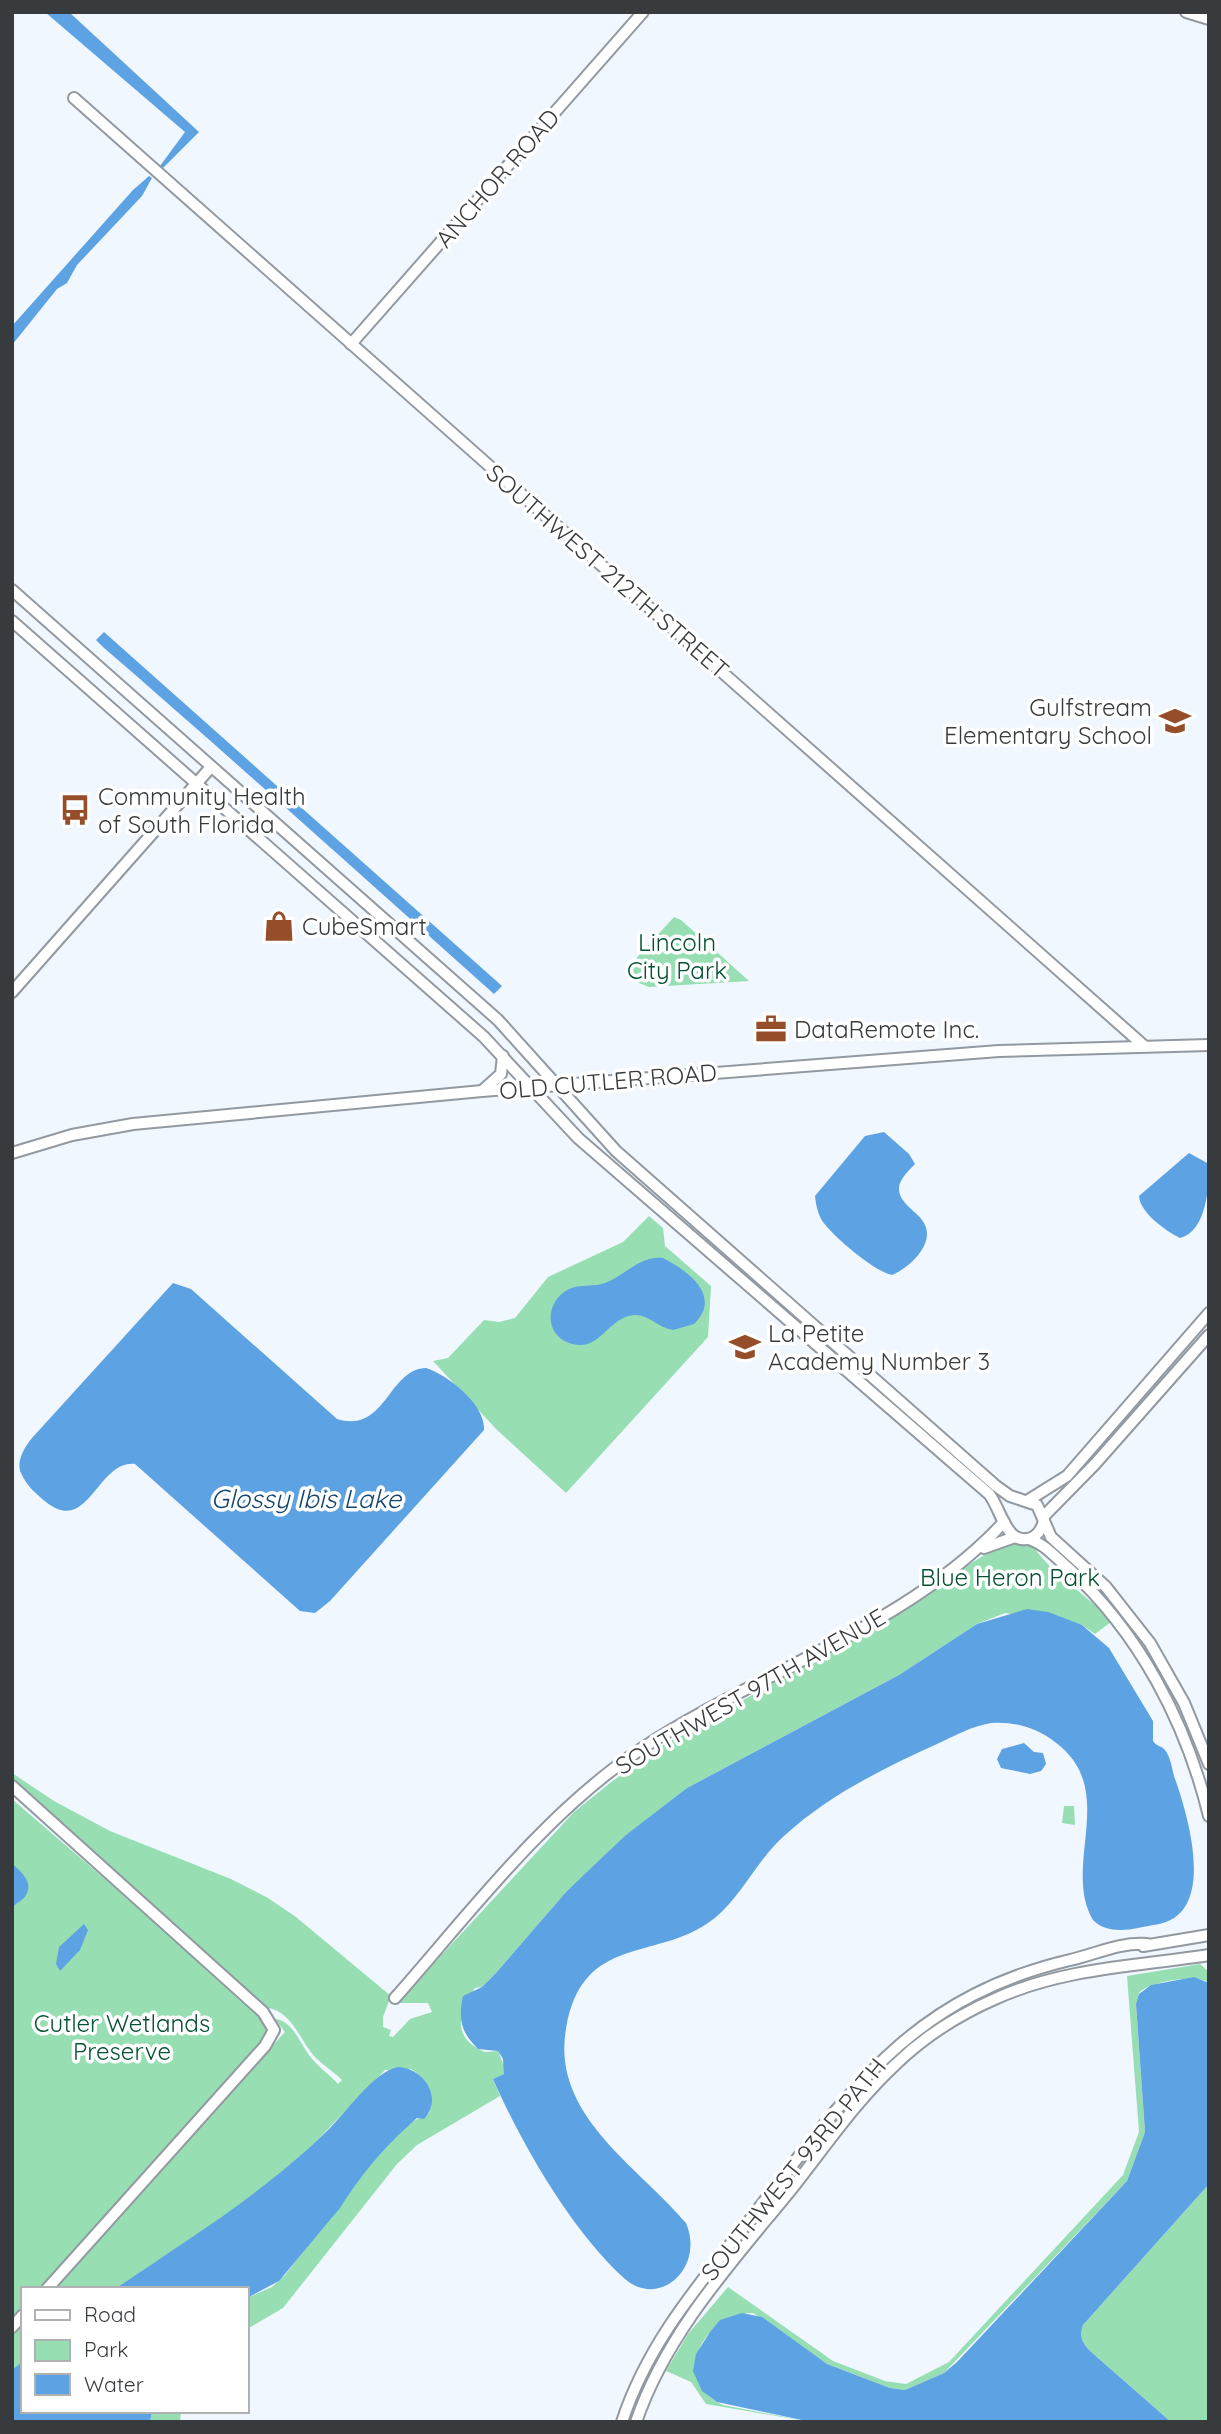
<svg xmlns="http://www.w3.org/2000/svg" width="1221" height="2434" viewBox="0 0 1221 2434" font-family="Quicksand,sans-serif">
	<rect width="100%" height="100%" fill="#f0f7ff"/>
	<g fill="#97dfb3">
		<polygon points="674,917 681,920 749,981 649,987 634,981 627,972 630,965"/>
		<polygon points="649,1216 663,1228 665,1246 711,1286 708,1337 566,1493 497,1430 433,1361 448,1358 484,1320 499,1322 515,1318 548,1277 623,1242"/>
		<path d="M1007 1541 1031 1545 1052 1569 1102 1611 1111 1622 1095 1634 1082 1625 1005 1613 977 1624 899 1675 687 1788 627 1835 594 1865 566 1892 496 1973 482 1987 475 1988C458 2012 451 2038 485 2052L498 2051 506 2070 504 2074 493 2079 500 2096 417 2145 397 2164 283 2308 247 2329V2298L272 2287 285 2275 385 2145 410 2123 429 2113C435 2093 428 2080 411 2069L385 2070 296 2162 217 2223 115 2289H51L285 2032 275 2019C292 2020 300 2043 309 2055 317 2066 329 2074 338 2084L342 2080C334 2072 324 2066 316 2058 301 2043 291 2008 265 2008L12 1784V1773L54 1801 110 1831 231 1879 268 1898 296 1917 391 1996 383 2017V2027L391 2030 389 2036 393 2037 410 2019 432 2012 428 2003H397L574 1812 610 1783 658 1748 828 1652Z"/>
		<polygon points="12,1799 257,2010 268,2029 257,2049 41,2289 23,2289 23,2308 12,2320"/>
		<polygon points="1064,1806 1074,1806 1075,1825 1062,1823"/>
		<path d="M1200 1964 1209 1972V1983C1198 1973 1147 1982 1139 1993 1139 1994 1136 2004 1136 2005L1145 2132 1127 2181 944 2373 905 2390 890 2388 827 2364 753 2313C702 2313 670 2381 723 2405L811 2422 706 2404 691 2382 666 2371 688 2334 728 2287 833 2361 885 2381 906 2384 949 2362 1123 2175 1139 2132 1127 1976Z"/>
		<path d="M1209 2184V2422H1171L1090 2351C1082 2342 1079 2337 1083 2325Z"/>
		<polygon points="23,2320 23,2361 12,2370 12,2332"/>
		<polygon points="152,2411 181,2411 180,2422 150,2422"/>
	</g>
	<g fill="#5da2e3">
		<polygon points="45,12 69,12 199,132 163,168 160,166 185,132"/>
		<polygon points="149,176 152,178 142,196 77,265 67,283 57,289 12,345 12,326 133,190"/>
		<path d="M104 632 502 986 494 994C362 876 237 763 103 647L96 640Z"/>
		<path d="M884 1132 909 1154 915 1164C909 1170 900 1179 899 1187 898 1204 918 1211 924 1223 936 1244 909 1268 892 1275 875 1272 834 1237 823 1222 818 1214 816 1206 815 1196L865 1136Z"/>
		<path d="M1189 1153 1209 1164C1209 1186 1207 1231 1180 1238 1166 1231 1140 1213 1139 1196Z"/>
		<path d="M663 1258C687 1270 723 1296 694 1324L673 1330C659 1328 648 1314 634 1315 606 1318 600 1354 569 1343 544 1334 545 1301 569 1289 580 1284 594 1287 605 1283 626 1275 639 1256 663 1258Z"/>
		<path d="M173 1283 191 1289 337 1419C386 1434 388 1369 426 1368 448 1375 486 1405 484 1430L330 1601 315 1613 300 1611 135 1464C97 1460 89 1536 46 1502 35 1493 26 1485 21 1473 16 1461 24 1448 32 1438Z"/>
		<path d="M1027 1609 1048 1612 1082 1625 1109 1648 1153 1721V1741C1156 1746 1162 1746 1165 1750 1170 1756 1172 1768 1174 1776 1186 1809 1212 1893 1174 1918 1164 1925 1150 1925 1138 1928 1123 1931 1104 1932 1093 1920 1061 1865 1120 1790 1055 1742 1037 1728 1014 1721 991 1723 972 1726 954 1736 937 1744 882 1769 829 1795 784 1836 757 1860 743 1894 716 1917 661 1963 582 1931 566 2029 551 2115 638 2166 686 2223 705 2267 660 2309 625 2279 572 2232 521 2143 493 2079L504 2074 503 2059 498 2051 478 2049C461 2032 458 2020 463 1996L482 1987 496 1973 566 1892 594 1865 626 1835 687 1788 899 1675 977 1624Z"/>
		<polygon points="1024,1743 1034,1752 1043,1753 1046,1764 1041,1771 1030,1774 1001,1768 997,1759 1002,1749"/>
		<path d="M12 1864C21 1871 34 1883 26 1895 23 1901 17 1902 13 1907L12 1916Z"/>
		<polygon points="84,1924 88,1930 80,1950 60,1971 56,1964 59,1947"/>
		<path d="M1194 1977 1209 1983V2184L1083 2325C1079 2337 1082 2342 1090 2351L1171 2422H811L717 2402 702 2391 693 2371 696 2354 710 2332 720 2320 742 2313 762 2317 827 2364 890 2388 905 2390 944 2373 957 2362 1127 2181 1145 2132 1136 2004 1139 1994 1151 1985Z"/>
		<path d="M398 2067C423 2068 444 2097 424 2119L417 2118C385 2146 363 2172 340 2208L279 2281 247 2298V2289H115C191 2237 260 2196 327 2131 345 2114 374 2071 398 2067Z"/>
		<polygon points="23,2361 23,2411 152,2411 150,2422 12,2422 12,2370"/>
	</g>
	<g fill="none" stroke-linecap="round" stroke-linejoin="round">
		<defs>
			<g id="secondary">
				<polyline points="1186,12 1209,19"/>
				<polyline points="74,98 1143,1045"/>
				<polyline points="351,344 643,12"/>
				<polyline points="12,590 498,1020 616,1151 996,1486 1010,1496 1037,1505 1051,1537 1106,1587 1150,1643 1184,1703 1209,1764"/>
				<path d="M12 621 484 1037 578 1138 989 1494C1001 1508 1006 1547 1031 1538 1039 1535 1042 1528 1044 1521"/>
				<polyline points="12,992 211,767"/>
				<polyline points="482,1091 501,1074 503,1056"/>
				<polyline points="12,1153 72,1135 133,1124 482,1091 999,1051 1209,1045"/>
				<polyline points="1027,1501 1067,1476 1209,1313"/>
				<polyline points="1043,1517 1095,1464 1209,1335"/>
				<path d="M1028 1539C1044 1543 1055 1557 1067 1567 1139 1632 1186 1722 1209 1816"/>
				<polyline points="984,1548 1015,1537"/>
				<polyline points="12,1786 263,2012 274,2030 265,2046 47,2289"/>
				<polyline points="1143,1946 1209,1935"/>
				<path d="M395 1998C471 1912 544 1814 641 1749 759 1671 907 1627 1004 1522"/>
				<polyline points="12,2327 23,2315"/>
				<path d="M622 2422C648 2342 701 2282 752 2217 848 2094 909 1998 1070 1960 1096 1954 1120 1942 1147 1944"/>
				<path d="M636 2422C667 2331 735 2259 794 2186 827 2144 857 2100 896 2064 925 2036 960 2014 997 1998 1064 1968 1138 1966 1209 1955"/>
			</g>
		</defs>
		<use href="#secondary" stroke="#9299a0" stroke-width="14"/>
		<use href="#secondary" stroke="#fff" stroke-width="10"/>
	</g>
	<defs>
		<symbol id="school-bare" viewBox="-9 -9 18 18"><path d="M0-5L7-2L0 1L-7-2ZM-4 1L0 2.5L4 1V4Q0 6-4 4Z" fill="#954e29" stroke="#fff" stroke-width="2.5" paint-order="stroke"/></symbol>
		<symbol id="bus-bare" viewBox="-9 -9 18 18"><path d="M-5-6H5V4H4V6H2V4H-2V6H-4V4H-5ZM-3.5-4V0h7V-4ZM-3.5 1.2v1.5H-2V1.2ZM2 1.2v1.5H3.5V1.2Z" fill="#954e29" stroke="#fff" stroke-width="2.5" paint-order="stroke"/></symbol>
		<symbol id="shop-bare" viewBox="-9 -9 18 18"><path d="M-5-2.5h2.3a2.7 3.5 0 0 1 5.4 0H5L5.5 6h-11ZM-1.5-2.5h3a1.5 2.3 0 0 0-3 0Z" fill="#954e29" stroke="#fff" stroke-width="2.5" paint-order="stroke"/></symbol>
		<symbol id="office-bare" viewBox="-9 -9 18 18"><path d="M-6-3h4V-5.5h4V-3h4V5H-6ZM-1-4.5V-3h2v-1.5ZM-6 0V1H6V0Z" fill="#954e29" stroke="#fff" stroke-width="2.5" paint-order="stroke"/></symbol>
	</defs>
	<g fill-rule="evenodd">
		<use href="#school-bare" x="1153" y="699" width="44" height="44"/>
		<use href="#bus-bare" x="53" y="788" width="44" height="44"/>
		<use href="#shop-bare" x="257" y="904" width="44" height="44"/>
		<use href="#office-bare" x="749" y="1007" width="44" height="44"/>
		<use href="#school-bare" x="723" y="1325" width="44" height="44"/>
	</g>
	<g text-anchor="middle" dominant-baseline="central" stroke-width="7" stroke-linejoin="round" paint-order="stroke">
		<g font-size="24" fill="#383b3e" stroke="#fff">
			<text transform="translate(497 178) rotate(-49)">ANCHOR ROAD</text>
			<text transform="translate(608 571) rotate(41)">SOUTHWEST 212TH STREET</text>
			<text transform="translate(608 1081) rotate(-5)">OLD CUTLER ROAD</text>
			<text transform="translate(750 1691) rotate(-30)">SOUTHWEST 97TH AVENUE</text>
			<text transform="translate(793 2169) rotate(-51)">SOUTHWEST 93RD PATH</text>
		</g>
		<g font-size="24" fill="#383b3e" stroke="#fff" text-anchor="start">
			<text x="1152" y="707" text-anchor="end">Gulfstream<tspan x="1152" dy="28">Elementary School</tspan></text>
			<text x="98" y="796">Community Health<tspan x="98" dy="28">of South Florida</tspan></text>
			<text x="302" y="926">CubeSmart</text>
			<text x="794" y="1029">DataRemote Inc.</text>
			<text x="768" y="1333">La Petite<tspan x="768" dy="28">Academy Number 3</tspan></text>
		</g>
		<g font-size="24" fill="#055230" stroke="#fff">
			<text x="677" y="942">Lincoln<tspan x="677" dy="28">City Park</tspan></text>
			<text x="1010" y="1577">Blue Heron Park</text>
			<text x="122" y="2023">Cutler Wetlands<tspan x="122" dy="28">Preserve</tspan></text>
		</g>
		<g font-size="26" font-style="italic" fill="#154672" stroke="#fff">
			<text x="306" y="1498">Glossy Ibis Lake</text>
		</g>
	</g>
	<rect width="1221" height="2434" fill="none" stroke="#383b3e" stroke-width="28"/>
	<rect x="21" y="2287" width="228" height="126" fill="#ffffff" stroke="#afb1b2" stroke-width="2"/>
	<rect x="35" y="2310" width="35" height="10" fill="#ffffff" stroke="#afb1b2" stroke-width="2"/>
	<text x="84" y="2322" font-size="21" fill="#383b3e">Road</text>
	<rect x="35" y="2340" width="35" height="21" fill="#97dfb3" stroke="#afb1b2" stroke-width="2"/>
	<text x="84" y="2357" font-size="21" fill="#383b3e">Park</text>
	<rect x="35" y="2374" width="35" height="21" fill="#5da2e3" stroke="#afb1b2" stroke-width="2"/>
	<text x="84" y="2392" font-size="21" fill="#383b3e">Water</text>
</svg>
